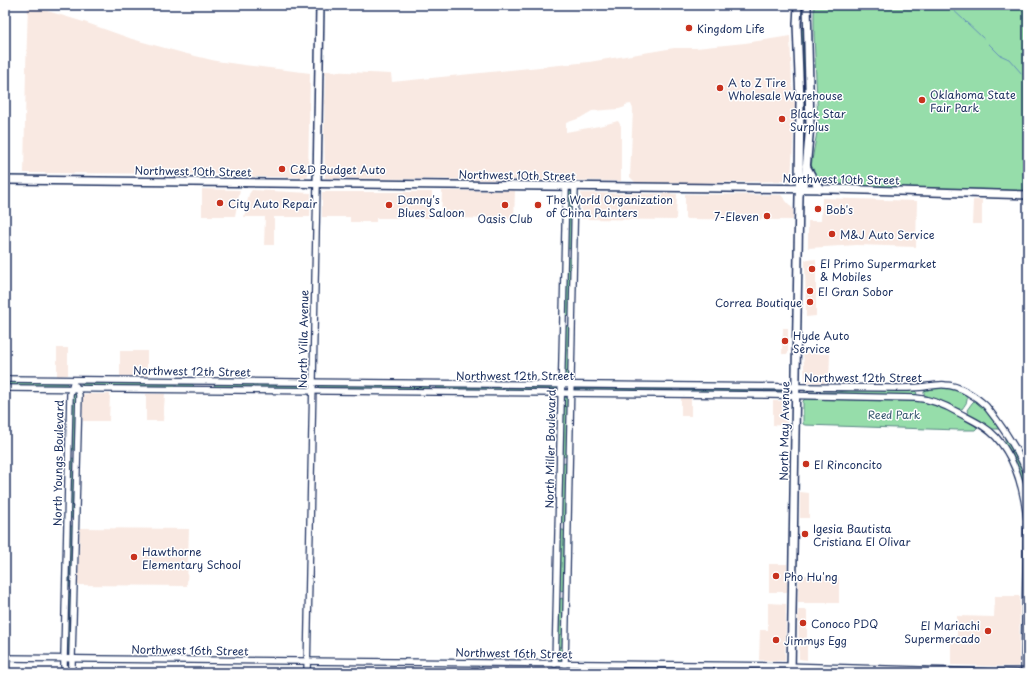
<svg xmlns="http://www.w3.org/2000/svg" width="1033" height="678" viewBox="0 0 1033 678" font-family="'Playpen Sans',sans-serif">
	<rect width="100%" height="100%" fill="#fff"/>
	<filter id="ink" filterUnits="userSpaceOnUse"><feTurbulence type="fractalNoise" baseFrequency=".025" numOctaves="2"/><feDisplacementMap in="SourceGraphic" scale="8" xChannelSelector="R" yChannelSelector="G"/><feConvolveMatrix kernelMatrix="1 2 1 2 8 2 1 2 1" color-interpolation-filters="sRGB"/></filter>
	<g filter="url(#ink)">
		<g fill="#f9e9e2">
			<polygon points="28,5 87,23 132,39 183,53 216,61 244,65 310,73 308,177 255,177 240,174 24,173 26,69"/>
			<polygon points="790,36 792,85 795,105 791,181 695,183 635,182 630,177 633,109 631,104 625,105 625,107 619,109 592,111 580,118 566,123 566,132 599,126 618,121 621,126 621,181 325,178 324,136 325,71 391,74 392,82 589,62 674,48 696,48 745,43"/>
			<polygon points="202,189 240,190 235,216 202,216"/>
			<polygon points="252,190 311,193 310,217 274,217 274,245 264,245 265,217 244,217 249,194"/>
			<polygon points="442,191 515,191 514,219 441,218"/>
			<polygon points="322,192 432,192 432,218 376,218 376,222 350,222 350,217 322,217"/>
			<polygon points="581,193 677,194 676,220 581,219"/>
			<polygon points="685,194 781,195 793,209 793,220 685,219"/>
			<polygon points="822,198 917,201 916,247 857,245 808,248 808,221 821,221"/>
			<polygon points="973,200 982,200 982,224 972,224"/>
			<polygon points="816,259 816,316 806,317 805,260"/>
			<polygon points="783,328 788,328 788,354 782,354"/>
			<polygon points="57,348 68,348 68,375 57,376"/>
			<rect x="120" y="351" width="27" height="25"/>
			<polygon points="803,353 830,354 829,383 805,382"/>
			<polygon points="83,394 110,394 109,421 83,421"/>
			<polygon points="146,394 165,394 163,421 146,421"/>
			<rect x="681" y="398" width="10" height="18"/>
			<polygon points="773,401 787,401 787,426 773,425"/>
			<polygon points="800,492 809,493 809,518 800,518"/>
			<polygon points="80,528 189,529 187,586 78,585"/>
			<rect x="769" y="564" width="18" height="28"/>
			<polygon points="799,575 839,577 839,603 798,603"/>
			<polygon points="995,596 1020,596 1019,667 951,665 951,641 957,641 957,616 994,617"/>
			<polygon points="768,603 786,604 785,661 759,660 760,630 768,630"/>
			<polygon points="798,610 807,610 807,660 799,659"/>
		</g>
		<g fill="#96ddaa" stroke="#588684">
			<polygon points="814,5 1028,5 1028,191 865,186 845,185 835,182 823,182 817,180 811,170 811,166 817,132 818,123 814,35"/>
			<polygon points="802,29 803,29 805,34 807,115 805,121 803,117 800,30"/>
			<polygon points="571,191 573,194 571,248 569,249 567,248 568,193"/>
			<polygon points="569,257 571,258 570,315 568,316 566,315 567,258"/>
			<polygon points="568,326 570,328 569,380 568,382 564,381 565,328"/>
			<polygon points="5,382 66,383 68,385 67,386 5,386"/>
			<polygon points="81,383 192,384 194,386 193,387 82,386 81,385"/>
			<polygon points="215,384 305,385 307,387 307,388 216,388 214,386"/>
			<polygon points="320,385 428,386 430,388 430,389 428,390 319,388 318,387"/>
			<polygon points="437,386 556,387 558,389 557,391 437,390 436,388"/>
			<path d="M943 387C949 388 968 391 967 400 967 403 964 406 962 409H957L940 400 926 396 924 394V392L926 389Z"/>
			<polygon points="575,388 672,389 674,391 673,392 574,391 574,389"/>
			<polygon points="682,389 784,390 789,391 756,391 739,393 681,391 680,390"/>
			<polygon points="855,390 915,391 917,393 915,396 807,394 804,392 836,392"/>
			<polygon points="74,391 76,395 75,450 70,450 71,393"/>
			<polygon points="564,397 566,397 568,398 567,455 566,456 564,457 562,455"/>
			<polygon points="805,399 924,401 937,404 975,425 977,428 975,430 959,430 805,425 803,424 803,401"/>
			<path d="M974 401C984 402 993 420 999 427V429H990L969 415 967 410 972 403Z"/>
			<path d="M1005 438 1007 439C1016 453 1028 471 1028 489H1025L1024 487 1005 444Z"/>
			<polygon points="73,458 75,459 73,518 69,518 70,459"/>
			<polygon points="564,462 567,464 565,522 563,524 561,523 562,463"/>
			<polygon points="69,526 72,526 73,527 72,585 70,587 68,587"/>
			<polygon points="562,530 563,530 565,531 564,589 562,591 559,589 560,532"/>
			<polygon points="70,592 72,594 70,654 66,654 67,594"/>
			<polygon points="561,598 563,599 564,601 562,660 558,660 559,601"/>
		</g>
		<g fill="none" stroke-linecap="round" stroke-linejoin="round">
			<g stroke="#6391b8" stroke-width="1">
				<polyline points="948,5 983,38"/>
				<polyline points="989,44 1000,55 1009,59 1022,74"/>
			</g>
			<defs>
				<g id="minor">
					<path d="M5 379 898 388C909 388 919 388 929 386 935 386 940 384 945 385 959 385 977 397 986 406 1003 427 1018 450 1028 475"/>
					<path d="M5 388 770 395 916 398C932 399 945 405 959 413 972 420 986 426 996 437 1016 459 1024 491 1027 520L1024 673"/>
					<polyline points="5,658 784,666 1023,673"/>
					<polyline points="555,664 566,186"/>
					<polyline points="565,664 575,186"/>
					<polyline points="67,673 64,666 64,658 70,394 74,380"/>
					<polyline points="68,673 72,666 72,658 79,395 76,386"/>
					<polyline points="307,673 317,184"/>
				</g>
				<g id="major">
					<polyline points="806,166 812,177 820,189"/>
					<polyline points="5,180 726,188 832,189 1028,195"/>
					<polyline points="317,184 320,5"/>
					<polyline points="800,189 805,181 810,125 807,5"/>
					<polyline points="791,673 799,196 800,189 799,181 800,102 797,24 798,5"/>
				</g>
			</defs>
			<use href="#minor" stroke="#1b2f5e" stroke-width="8"/>
			<use href="#major" stroke="#1b2f5e" stroke-width="10"/>
			<use href="#minor" stroke="#fff" stroke-width="5.5"/>
			<use href="#major" stroke="#fff" stroke-width="7"/>
		</g>
	</g>
	<g fill="#c8321e" stroke="#fff" stroke-width="1.5">
		<circle cx="689" cy="28" r="4"/>
		<circle cx="720" cy="88" r="4"/>
		<circle cx="922" cy="100" r="4"/>
		<circle cx="782" cy="119" r="4"/>
		<circle cx="282" cy="169" r="4"/>
		<circle cx="220" cy="203" r="4"/>
		<circle cx="389" cy="205" r="4"/>
		<circle cx="505" cy="205" r="4"/>
		<circle cx="538" cy="205" r="4"/>
		<circle cx="818" cy="209" r="4"/>
		<circle cx="767" cy="216" r="4"/>
		<circle cx="832" cy="234" r="4"/>
		<circle cx="812" cy="269" r="4"/>
		<circle cx="810" cy="291" r="4"/>
		<circle cx="810" cy="302" r="4"/>
		<circle cx="785" cy="341" r="4"/>
		<circle cx="806" cy="464" r="4"/>
		<circle cx="805" cy="534" r="4"/>
		<circle cx="134" cy="557" r="4"/>
		<circle cx="776" cy="576" r="4"/>
		<circle cx="803" cy="623" r="4"/>
		<circle cx="988" cy="631" r="4"/>
		<circle cx="776" cy="640" r="4"/>
	</g>
	<g text-anchor="middle" dominant-baseline="central" stroke-width="3" stroke-linejoin="round" paint-order="stroke">
		<g font-size="11" fill="#1b2f5e" stroke="#fff" text-anchor="start">
			<text x="697" y="28">Kingdom Life</text>
			<text x="728" y="82">A to Z Tire<tspan x="728" dy="13">Wholesale Warehouse</tspan></text>
			<text x="930" y="94">Oklahoma State<tspan x="930" dy="13">Fair Park</tspan></text>
			<text x="790" y="113">Black Star<tspan x="790" dy="13">Surplus</tspan></text>
			<text x="290" y="169">C&amp;D Budget Auto</text>
			<text x="397" y="199">Danny's<tspan x="397" dy="13">Blues Saloon</tspan></text>
			<text x="546" y="199">The World Organization<tspan x="546" dy="13">of China Painters</tspan></text>
			<text x="228" y="203">City Auto Repair</text>
			<text x="826" y="209">Bob's</text>
			<text x="759" y="216" text-anchor="end">7-Eleven</text>
			<text x="505" y="218" text-anchor="middle">Oasis Club</text>
			<text x="840" y="234">M&amp;J Auto Service</text>
			<text x="820" y="263">El Primo Supermarket<tspan x="820" dy="13">&amp; Mobiles</tspan></text>
			<text x="818" y="291">El Gran Sobor</text>
			<text x="802" y="302" text-anchor="end">Correa Boutique</text>
			<text x="793" y="335">Hyde Auto<tspan x="793" dy="13">Service</tspan></text>
			<text x="814" y="464">El Rinconcito</text>
			<text x="813" y="528">Igesia Bautista<tspan x="813" dy="13">Cristiana El Olivar</tspan></text>
			<text x="142" y="551">Hawthorne<tspan x="142" dy="13">Elementary School</tspan></text>
			<text x="784" y="576">Pho Hu'ng</text>
			<text x="811" y="623">Conoco PDQ</text>
			<text x="980" y="625" text-anchor="end">El Mariachi<tspan x="980" dy="13">Supermercado</tspan></text>
			<text x="784" y="640">Jimmys Egg</text>
		</g>
		<g font-size="11" fill="#1b2f5e" stroke="#fff">
			<text transform="translate(193 171) rotate(1)">Northwest 10th Street</text>
			<text transform="translate(517 175) rotate(1)">Northwest 10th Street</text>
			<text transform="translate(841 179) rotate(1)">Northwest 10th Street</text>
			<text transform="translate(303 339) rotate(-89)">North Villa Avenue</text>
			<text transform="translate(192 371) rotate(1)">Northwest 12th Street</text>
			<text x="515" y="375">Northwest 12th Street</text>
			<text x="863" y="377">Northwest 12th Street</text>
			<text transform="translate(784 431) rotate(-89)">North May Avenue</text>
			<text transform="translate(550 449) rotate(-89)">North Miller Boulevard</text>
			<text transform="translate(58 463) rotate(-89)">North Youngs Boulevard</text>
			<text transform="translate(190 650) rotate(1)">Northwest 16th Street</text>
			<text transform="translate(514 653) rotate(1)">Northwest 16th Street</text>
		</g>
		<g font-size="11" fill="#3a5a71" stroke="#fff">
			<text x="894" y="414">Reed Park</text>
		</g>
	</g>
	<rect width="1033" height="678" fill="none" stroke="#fff" stroke-width="20"/>
	<rect x="10" y="10" width="1013" height="658" fill="none" stroke="#1b2f5e" stroke-width="1.5" filter="url(#ink)"/>
</svg>
